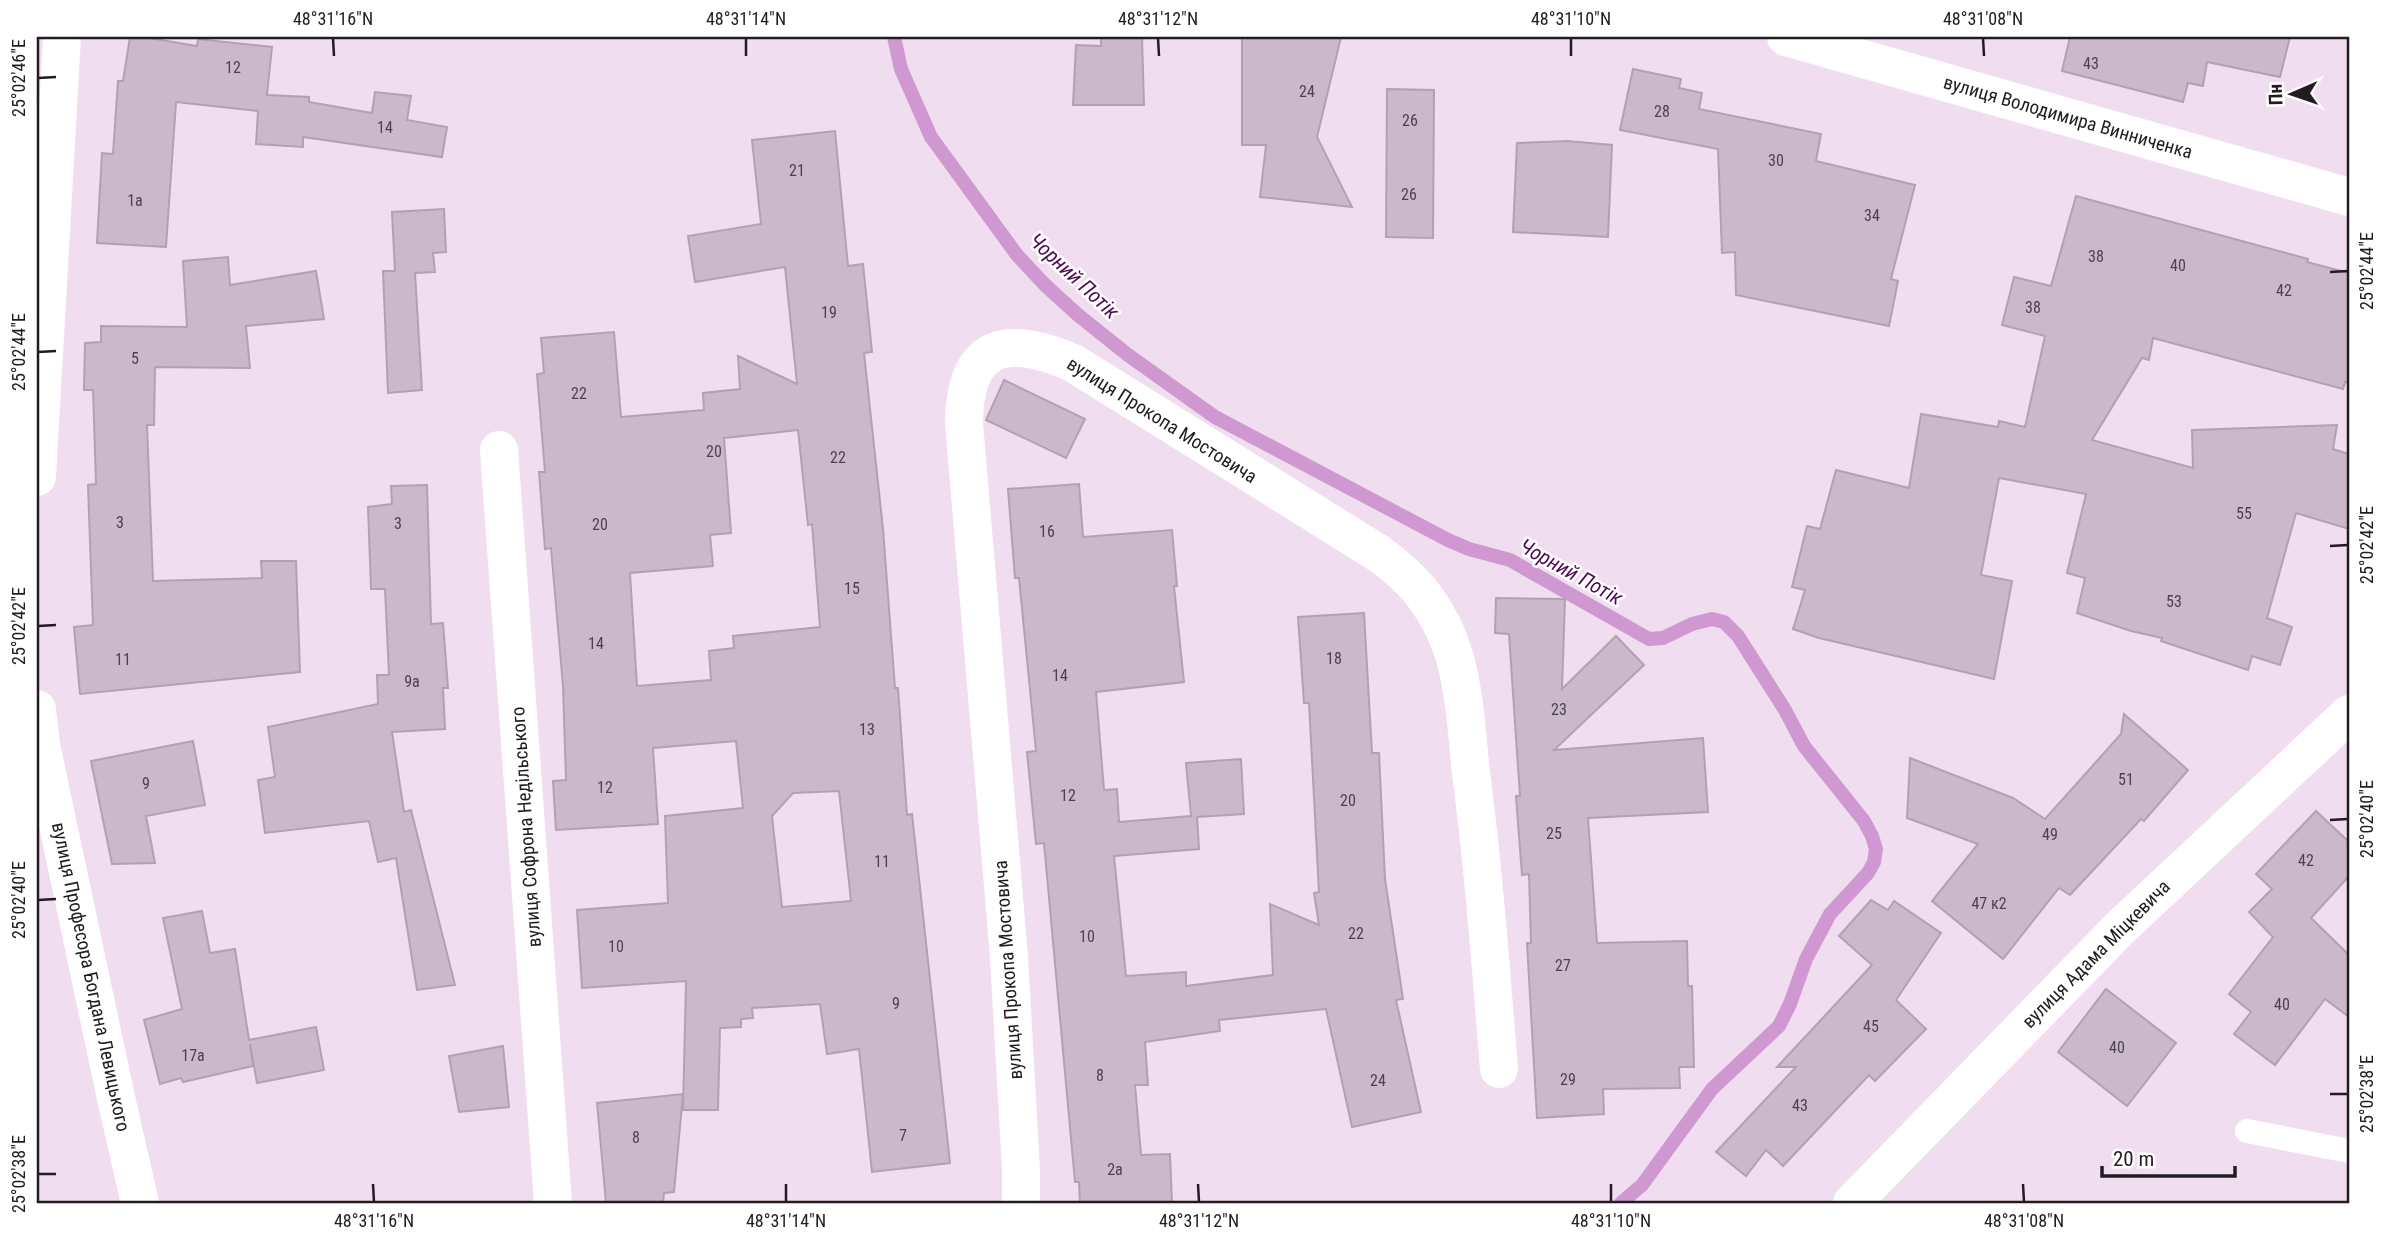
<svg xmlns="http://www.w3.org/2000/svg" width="2386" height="1240" viewBox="0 0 2386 1240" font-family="'Roboto Condensed',sans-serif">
	<rect width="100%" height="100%" fill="#f0ddef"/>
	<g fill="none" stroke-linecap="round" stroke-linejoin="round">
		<polyline stroke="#d098d1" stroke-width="14" points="894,37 901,69 931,137 1017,255 1045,285 1078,315 1128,355 1215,417 1448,540 1469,549 1510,560 1649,639 1663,638 1692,624 1712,619 1724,622 1738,636 1785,710 1804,746 1864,821 1872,836 1876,849 1874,862 1868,873 1830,914 1806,959 1790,1004 1779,1026 1712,1089 1642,1185 1621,1203"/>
	</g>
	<g fill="#cbb9cb" stroke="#b3a1b2" stroke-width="2" fill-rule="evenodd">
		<polygon points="130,37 143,37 197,46 198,39 272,47 267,95 309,97 309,102 372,113 375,92 411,96 407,120 447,127 442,157 303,137 303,147 256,144 258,111 176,102 166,247 97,243 102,153 113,154 118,81 123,81"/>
		<polygon points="1101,37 1142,37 1144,105 1073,105 1076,45 1101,46"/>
		<polygon points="1242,37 1341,37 1317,137 1352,207 1260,197 1266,145 1242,145"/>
		<polygon points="2070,37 2290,37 2280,77 2207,62 2203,86 2188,83 2183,102 2062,71"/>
		<polygon points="1633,69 1681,79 1679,88 1702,93 1699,109 1821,134 1816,161 1915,185 1891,279 1898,281 1889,326 1736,295 1735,252 1722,253 1718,149 1620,130"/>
		<polygon points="1387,89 1434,90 1433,238 1386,237"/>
		<path d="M835 131 848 266 863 264 872 352 864 353 883 529 895 688H898L907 815 912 814 950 1163 872 1172 859 1049 827 1054 820 1004 752 1008 753 1018 741 1019V1027L720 1028 718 1110H683L686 981 582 988 577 910 668 903 665 816 743 808 736 741 653 748 658 824 556 830 553 781 566 780 563 686 551 548 545 549 539 472H545L537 374 544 373 541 338 614 332 621 417 704 410 703 393 740 389 738 356 797 384 785 267 695 282 688 236 761 224 752 140ZM798 430 808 525 812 524 820 627 733 636 734 648 709 651 711 680 637 686 630 573 713 566 710 535 731 533 724 438ZM839 791 851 901 782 907 772 816 793 793Z"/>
		<polygon points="1567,141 1612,145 1608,237 1513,232 1517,143"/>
		<polygon points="2076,196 2308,259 2307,262 2349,273 2349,383 2345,382 2343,389 2153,338 2149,360 2142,358 2092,440 2193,468 2192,430 2337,425 2333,449 2349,454 2349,529 2296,513 2267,618 2292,627 2280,665 2252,656 2248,670 2161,641 2162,638 2131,631 2077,613 2085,578 2067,573 2086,494 1999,478 1981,575 2012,581 1994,679 1819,638 1793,629 1805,590 1792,587 1807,526 1820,529 1836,470 1909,488 1921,414 1998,427 1999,421 2025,427 2045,336 2002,325 2014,277 2051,286"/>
		<polygon points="444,209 446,252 433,253 435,272 415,273 422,390 388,393 383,271 395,271 392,212"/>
		<polygon points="228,257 230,285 316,271 324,319 246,326 250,368 155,367 154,425 147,425 153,581 262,578 261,561 296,561 300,672 80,694 74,627 93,625 88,485 96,484 93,390 84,390 85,343 101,342 101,326 187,327 183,261"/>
		<polygon points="1004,380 1085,419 1066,458 986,420"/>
		<polygon points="1079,484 1083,537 1172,530 1177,586 1174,586 1184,682 1096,692 1104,790 1117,789 1119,822 1191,816 1186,763 1241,759 1244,814 1197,817 1199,849 1114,856 1126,976 1186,972 1186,986 1273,975 1270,904 1319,925 1314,893 1319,892 1309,703 1304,703 1298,617 1364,613 1372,753 1379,753 1385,879 1403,999 1396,1000 1421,1112 1352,1127 1326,1009 1219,1020 1220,1031 1145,1042 1148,1085 1135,1085 1141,1155 1170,1154 1172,1203 1080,1203 1079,1182 1075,1182 1044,843 1036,844 1027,752 1036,751 1019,578 1015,578 1008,489"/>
		<polygon points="427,485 431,624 443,623 448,688 443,688 445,729 392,732 404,812 411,810 455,985 417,990 396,858 378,862 369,821 265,833 258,780 275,777 268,727 378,704 377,675 389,675 385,589 371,589 368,507 392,504 391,486"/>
		<polygon points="1496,598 1565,599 1562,689 1616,636 1644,665 1554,750 1703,738 1708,812 1588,818 1597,943 1687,941 1688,986 1692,986 1694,1067 1679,1067 1680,1088 1603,1089 1604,1114 1537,1118 1527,943 1531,943 1529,874 1522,875 1516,796 1520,796 1509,634 1495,633"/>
		<polygon points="2124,714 2188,770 2144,821 2141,819 2070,895 2059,888 2003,959 1932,901 1978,844 1907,818 1910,758 2013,798 2045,819 2121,734"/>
		<polygon points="193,741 205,805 146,816 155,863 112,864 91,761"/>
		<polygon points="2316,811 2349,842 2349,876 2311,918 2349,955 2349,1017 2325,999 2275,1065 2234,1034 2251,1012 2229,994 2273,937 2249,912 2272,889 2256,874"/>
		<polygon points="1871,900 1888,910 1894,901 1941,933 1896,1000 1926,1029 1875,1081 1869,1075 1783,1166 1766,1150 1746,1176 1716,1152 1796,1067 1777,1067 1872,965 1839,936"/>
		<polygon points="202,911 210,953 235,949 249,1040 316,1027 324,1070 257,1083 250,1044 253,1066 183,1082 181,1078 160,1084 144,1020 182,1009 163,918"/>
		<polygon points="2106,989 2176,1043 2127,1106 2058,1052"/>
		<polygon points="503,1046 509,1107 459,1112 449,1056"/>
		<polygon points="683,1094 674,1192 664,1193 663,1203 606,1203 597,1103"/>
	</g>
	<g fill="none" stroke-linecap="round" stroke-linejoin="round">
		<polyline stroke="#fff" stroke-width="24" points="2247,1131 2349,1151"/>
		<g stroke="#fff" stroke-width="38">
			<polyline points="1786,37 2349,197"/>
			<polyline points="499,450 553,1203"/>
			<polyline points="37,477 62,37"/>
			<polyline points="37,709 41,745 116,1098 140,1203"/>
			<path d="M1021 1203V1170L1009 957 964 423C965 343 1006 334 1073 363L1378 553C1417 580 1441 612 1455 658 1465 695 1467 735 1471 773 1484 872 1491 970 1499 1069"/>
		</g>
		<polyline stroke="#fff" stroke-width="38" points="1852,1203 2121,927 2349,714"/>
	</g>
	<path fill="none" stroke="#221b22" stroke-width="2.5" d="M333 38 334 56M746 38V56M1158 38 1159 56M1571 38V56M1983 38 1984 56M38 78 56 77M2330 272 2348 271M38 352 56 351M2330 546 2348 545M38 626 56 625M2330 820 2348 819M38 900 56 899M2330 1094H2348M38 1174H56M373 1184 374 1202M786 1184V1202M1198 1184 1199 1202M1611 1184V1202M2023 1184 2024 1202"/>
	<g text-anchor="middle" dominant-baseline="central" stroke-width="5" stroke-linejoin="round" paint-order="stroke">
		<g font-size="16" fill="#4c424c">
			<text x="2091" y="63">43</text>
			<text x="233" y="67">12</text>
			<text x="1307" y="91">24</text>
			<text x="1662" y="111">28</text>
			<text x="1410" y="120">26</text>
			<text x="385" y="127">14</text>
			<text x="1776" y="160">30</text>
			<text x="797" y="170">21</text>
			<text x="1409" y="194">26</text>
			<text x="135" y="200">1а</text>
			<text x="1872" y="215">34</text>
			<text x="2096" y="256">38</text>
			<text x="2178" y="265">40</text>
			<text x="2284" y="290">42</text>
			<text x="2033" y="307">38</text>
			<text x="829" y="312">19</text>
			<text x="135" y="358">5</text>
			<text x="579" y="393">22</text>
			<text x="714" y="451">20</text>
			<text x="838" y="457">22</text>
			<text x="2244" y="513">55</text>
			<text x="120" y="522">3</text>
			<text x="398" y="523">3</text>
			<text x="600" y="524">20</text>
			<text x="1047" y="531">16</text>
			<text x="852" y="588">15</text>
			<text x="2174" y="601">53</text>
			<text x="596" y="643">14</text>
			<text x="1334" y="658">18</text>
			<text x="123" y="659">11</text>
			<text x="1060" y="675">14</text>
			<text x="412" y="681">9а</text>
			<text x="1559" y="709">23</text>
			<text x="867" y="729">13</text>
			<text x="2126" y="779">51</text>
			<text x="146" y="783">9</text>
			<text x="605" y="787">12</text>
			<text x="1068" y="795">12</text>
			<text x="1348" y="800">20</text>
			<text x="1554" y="833">25</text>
			<text x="2050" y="834">49</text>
			<text x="2306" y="860">42</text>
			<text x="882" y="861">11</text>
			<text x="1989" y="903">47 к2</text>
			<text x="1356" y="933">22</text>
			<text x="1087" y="936">10</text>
			<text x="616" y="946">10</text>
			<text x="1563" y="965">27</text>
			<text x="896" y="1003">9</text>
			<text x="2282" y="1004">40</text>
			<text x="1871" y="1026">45</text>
			<text x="2117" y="1047">40</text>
			<text x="193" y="1055">17а</text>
			<text x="1100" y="1075">8</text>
			<text x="1568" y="1079">29</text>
			<text x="1378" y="1080">24</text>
			<text x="1800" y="1105">43</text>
			<text x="903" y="1135">7</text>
			<text x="636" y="1137">8</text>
			<text x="1115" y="1169">2а</text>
		</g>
		<g font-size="19" fill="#221b22" stroke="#fff">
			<text transform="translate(2068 117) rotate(16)">вулиця Володимира Винниченка</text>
			<text transform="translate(1162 420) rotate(32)">вулиця Прокопа Мостовича</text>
			<text transform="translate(526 827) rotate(-94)">вулиця Софрона Недільського</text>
			<text transform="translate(2096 954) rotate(-45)">вулиця Адама Міцкевича</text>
			<text transform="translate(1008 970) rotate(-94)">вулиця Прокопа Мостовича</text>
			<text transform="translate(91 977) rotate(78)">вулиця Професора Богдана Левицького</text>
		</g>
		<g font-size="21" font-style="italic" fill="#4e0a52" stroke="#fff">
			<text transform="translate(1074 276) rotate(43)">Чорний Потік</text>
			<text transform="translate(1571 572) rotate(29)">Чорний Потік</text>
		</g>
	</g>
	<rect width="2386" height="1240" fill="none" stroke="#ffffff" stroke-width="77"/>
	<g transform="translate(2292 94) rotate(268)" stroke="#ffffff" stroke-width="5" paint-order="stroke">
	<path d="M0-5L12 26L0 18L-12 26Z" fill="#221b22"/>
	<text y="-10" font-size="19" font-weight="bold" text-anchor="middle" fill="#221b22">Пн</text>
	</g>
	<path d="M2102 1166v10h133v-10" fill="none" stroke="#221b22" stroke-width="3.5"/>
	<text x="2113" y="1166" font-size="21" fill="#221b22" stroke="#ffffff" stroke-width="5" paint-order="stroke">20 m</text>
	<rect x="38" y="38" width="2310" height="1164" fill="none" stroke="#221b22" stroke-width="2.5"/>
	<g font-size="18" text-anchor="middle" fill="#221b22">
		<text x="333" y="25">48°31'16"N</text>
		<text x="746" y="25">48°31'14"N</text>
		<text x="1158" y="25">48°31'12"N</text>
		<text x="1571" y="25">48°31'10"N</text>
		<text x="1983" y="25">48°31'08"N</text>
		<text transform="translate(19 78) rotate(-90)" y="6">25°02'46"E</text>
		<text transform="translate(2367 271) rotate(-90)" y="6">25°02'44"E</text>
		<text transform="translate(19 352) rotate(-90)" y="6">25°02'44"E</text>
		<text transform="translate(2367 545) rotate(-90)" y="6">25°02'42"E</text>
		<text transform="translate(19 626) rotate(-90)" y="6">25°02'42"E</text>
		<text transform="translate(2367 819) rotate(-90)" y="6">25°02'40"E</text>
		<text transform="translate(19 900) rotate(-90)" y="6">25°02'40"E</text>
		<text transform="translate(2367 1094) rotate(-90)" y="6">25°02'38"E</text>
		<text transform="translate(19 1174) rotate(-90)" y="6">25°02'38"E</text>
		<text x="374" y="1227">48°31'16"N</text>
		<text x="786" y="1227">48°31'14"N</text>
		<text x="1199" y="1227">48°31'12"N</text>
		<text x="1611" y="1227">48°31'10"N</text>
		<text x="2024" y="1227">48°31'08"N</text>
	</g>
</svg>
